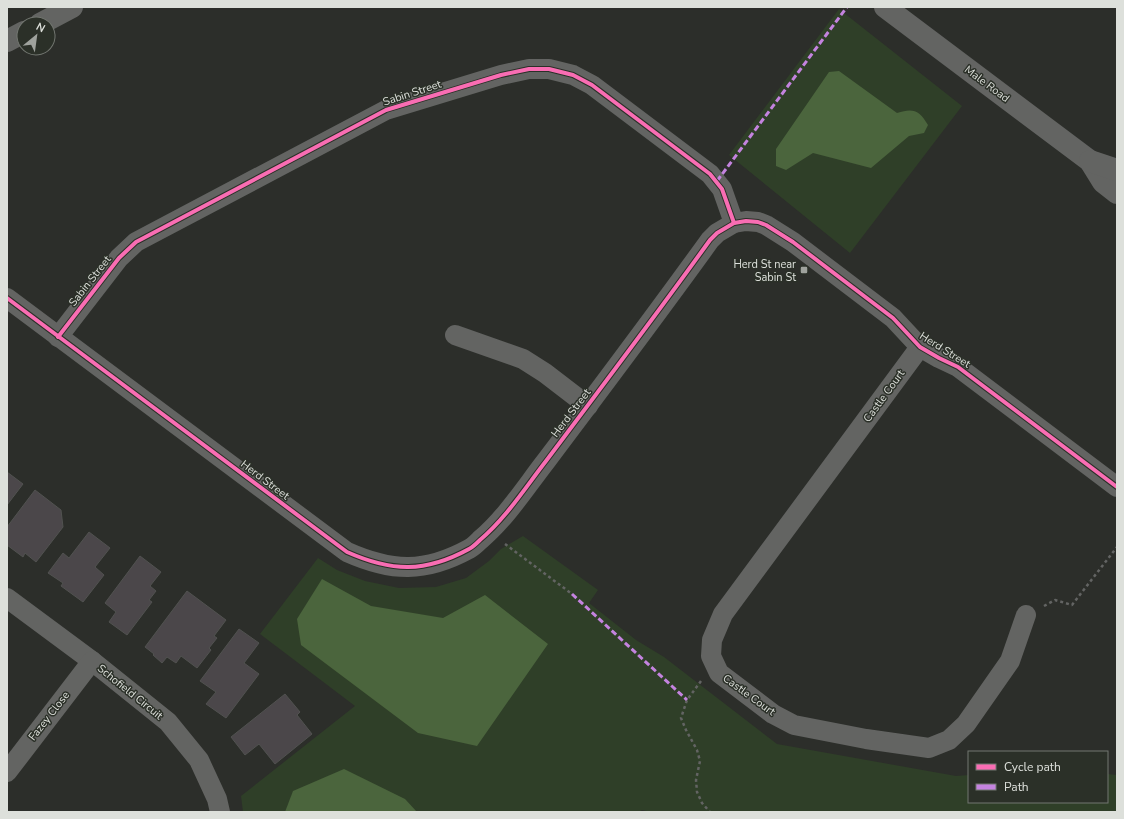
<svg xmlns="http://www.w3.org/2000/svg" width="1124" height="819" viewBox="0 0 1124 819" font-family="'Nunito Sans',sans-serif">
	<rect width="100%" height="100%" fill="#2c2e2a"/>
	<g fill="#2f3f28">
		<polygon points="839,9 962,106 850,253 729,155"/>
		<polygon points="523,536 598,590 589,603 636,640 664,657 777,744 956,776 969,775 969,802 1107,802 1107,774 1117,775 1117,812 651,812 642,810 639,812 243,812 241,796 355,706 260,634 318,558 337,570 365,581 399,588 436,587 466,578 489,561 501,549"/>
	</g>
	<g fill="#4b653d">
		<path d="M839 71 897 113C913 108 919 110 928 125L924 133 909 136 871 168 813 153 786 170 776 166V149L829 72Z"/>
		<polygon points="322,579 371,606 443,618 485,595 548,644 477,746 418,733 301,645 297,619"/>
		<polygon points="344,769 405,799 417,812 285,812 293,791"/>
	</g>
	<g fill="#4b474a" stroke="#515250">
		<polygon points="7,472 23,484 7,505"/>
		<polygon points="35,490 61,510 63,527 36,562 25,553 23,557 7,545 7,527"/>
		<polygon points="89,532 110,548 95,567 104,575 83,602 61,586 63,583 48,573 63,553 69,558"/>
		<polygon points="140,556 161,572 150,586 156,591 149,600 152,602 127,635 109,622 116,612 105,603"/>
		<polygon points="187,591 226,620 214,636 217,638 209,648 211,650 197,668 181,656 176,663 167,657 162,663 153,655 154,654 145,647"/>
		<polygon points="239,629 259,643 244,663 259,674 226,718 206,704 216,692 200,681"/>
		<polygon points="285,694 300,712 297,715 312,734 275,764 259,744 245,755 231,737"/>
	</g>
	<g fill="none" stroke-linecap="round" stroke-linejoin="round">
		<g stroke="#636463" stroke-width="2.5" stroke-dasharray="3 3" stroke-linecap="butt">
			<polyline points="505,544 572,594"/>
			<polyline points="1044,606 1055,600 1072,605 1117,547"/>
			<polyline points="701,681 687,700 681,718 686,730 697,750 700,761 696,780 697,792 702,803 710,812"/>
		</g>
		<g stroke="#636462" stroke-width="20">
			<path d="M7 298 347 552C392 572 425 573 469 549 473 547 477 543 480 540 506 518 525 488 546 461 601 388 656 315 710 240L717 233 734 223 746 221 758 222 766 225 793 242 893 318 920 347 939 358 958 367 1117 487"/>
			<polyline points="455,335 523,359 545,373 588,406"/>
			<polyline points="58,337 119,258 136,242 386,110 501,75 529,69 549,69 573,75 592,85 710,174 722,189 734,223"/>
			<polyline points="920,347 723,614 712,640 711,656 719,673 773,714 794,725 866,739 929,748 949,740 966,724 1010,661 1026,615"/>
			<polyline points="7,598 92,661 168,722 199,760 217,799 220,812"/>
			<polyline points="7,772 92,661"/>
		</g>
		<g stroke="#636462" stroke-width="22">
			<polyline points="885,7 1090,161 1103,182 1117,193"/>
			<polyline points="40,24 72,7"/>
			<polyline points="7,41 24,32"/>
			<polyline points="1090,161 1117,170"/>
		</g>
		<g stroke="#c483df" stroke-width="3" stroke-dasharray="6 3" stroke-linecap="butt">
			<polyline points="717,181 847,7"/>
			<polyline points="572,594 687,700"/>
		</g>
		<defs>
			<g id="cycleway">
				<path d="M7 298 347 552C392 572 425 573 469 549 473 547 477 543 480 540 506 518 525 488 546 461 601 388 656 315 710 240L717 233 734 223 746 221 758 222 766 225 793 242 893 318 920 347 939 358 958 367 1117 487"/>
				<polyline points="58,337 119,258 136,242 386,110 501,75 529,69 549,69 573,75 592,85 710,174 722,189 734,223"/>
			</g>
		</defs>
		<use href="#cycleway" stroke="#2b3028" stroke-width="6"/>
		<use href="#cycleway" stroke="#f96db3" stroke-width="4"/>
	</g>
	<rect fill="#9fa29d" stroke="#2b3028" stroke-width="1.5" x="800" y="266" width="8" height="8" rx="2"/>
	<g text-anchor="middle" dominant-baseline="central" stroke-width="3" stroke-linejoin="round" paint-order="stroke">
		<g font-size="11" fill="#dde0db" stroke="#2b3028">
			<text transform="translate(987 84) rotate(37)">Male Road</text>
			<text transform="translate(412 93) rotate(-18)">Sabin Street</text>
			<text transform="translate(90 281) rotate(-52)">Sabin Street</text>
			<text transform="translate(945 350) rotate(32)">Herd Street</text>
			<text transform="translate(884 396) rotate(-54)">Castle Court</text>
			<text transform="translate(571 413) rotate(-53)">Herd Street</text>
			<text transform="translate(265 480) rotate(37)">Herd Street</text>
			<text transform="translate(130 692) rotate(39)">Schofield Circuit</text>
			<text transform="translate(749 695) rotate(36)">Castle Court</text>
			<text transform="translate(49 716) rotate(-52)">Fazey Close</text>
		</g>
		<g font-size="11" fill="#dde0db" stroke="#2b3028" text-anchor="end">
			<text x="796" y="264">Herd St near<tspan x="796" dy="13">Sabin St</tspan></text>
		</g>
	</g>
	<rect width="1124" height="819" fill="none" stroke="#dde0db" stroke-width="16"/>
	<rect x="968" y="751" width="140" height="52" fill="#2b3028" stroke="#727670"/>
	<rect x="976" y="764" width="20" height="6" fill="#f96db3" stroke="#727670"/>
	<text x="1004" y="771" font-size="12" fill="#dde0db">Cycle path</text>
	<rect x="976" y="784" width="20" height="6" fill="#c483df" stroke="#727670"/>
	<text x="1004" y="791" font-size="12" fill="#dde0db">Path</text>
	<g transform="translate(36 36) rotate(29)"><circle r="19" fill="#2b3028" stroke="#727670"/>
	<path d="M0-3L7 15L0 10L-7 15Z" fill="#9fa29d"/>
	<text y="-6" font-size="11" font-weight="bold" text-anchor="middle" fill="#dde0db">N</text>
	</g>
</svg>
